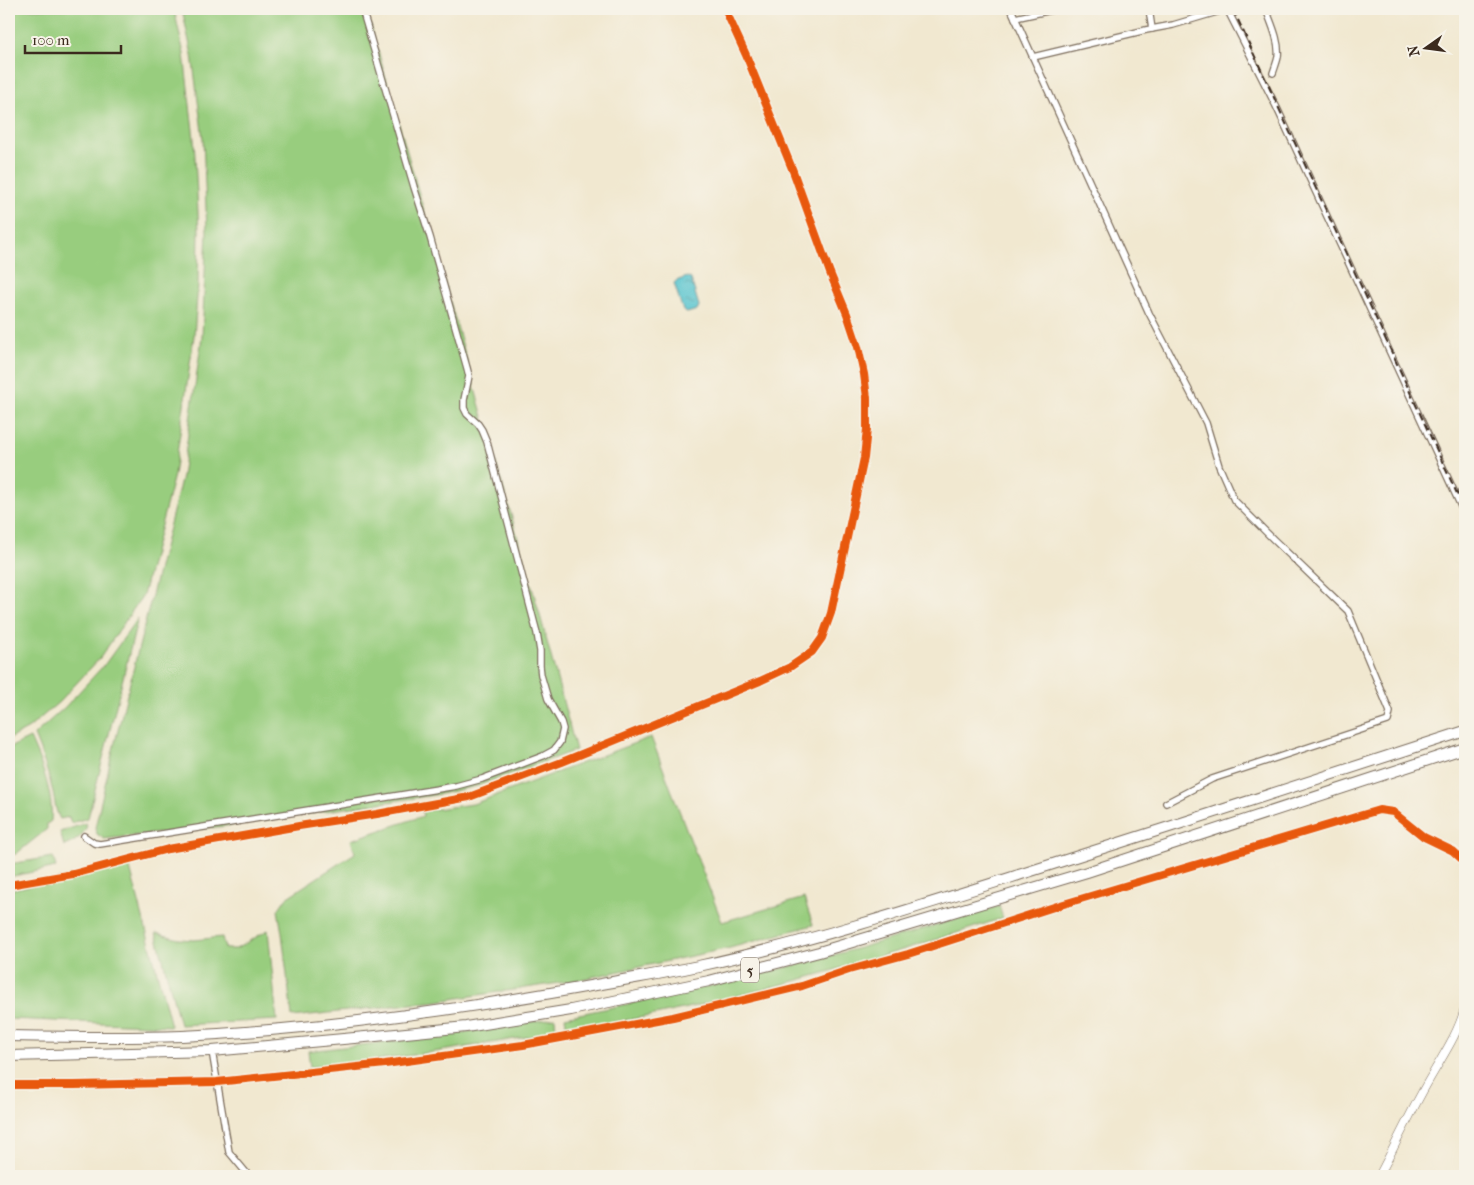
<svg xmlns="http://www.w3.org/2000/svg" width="1474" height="1185" viewBox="0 0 1474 1185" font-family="'IM FELL French Canon',serif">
	<defs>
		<pattern id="water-ripples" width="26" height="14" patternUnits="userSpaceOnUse" patternTransform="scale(1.25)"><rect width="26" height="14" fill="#57c4cf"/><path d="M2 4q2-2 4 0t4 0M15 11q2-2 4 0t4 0" fill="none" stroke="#499fa7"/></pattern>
	</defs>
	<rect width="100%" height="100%" fill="#f7f3e8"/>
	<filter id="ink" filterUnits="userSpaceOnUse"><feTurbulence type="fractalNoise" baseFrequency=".02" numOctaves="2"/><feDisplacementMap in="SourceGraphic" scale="10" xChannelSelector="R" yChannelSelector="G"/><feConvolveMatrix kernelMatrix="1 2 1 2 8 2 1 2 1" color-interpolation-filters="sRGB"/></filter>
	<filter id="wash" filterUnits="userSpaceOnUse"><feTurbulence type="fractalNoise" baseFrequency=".0096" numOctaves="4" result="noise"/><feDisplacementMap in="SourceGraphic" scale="20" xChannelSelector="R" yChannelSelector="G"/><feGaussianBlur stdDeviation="1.12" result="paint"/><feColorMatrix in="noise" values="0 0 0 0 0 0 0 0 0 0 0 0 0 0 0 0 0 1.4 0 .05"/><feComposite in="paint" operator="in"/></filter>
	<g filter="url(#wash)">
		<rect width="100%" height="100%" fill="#f1e8d0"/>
		<g fill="#98cd7e" stroke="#6a7c4e">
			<polygon points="9,9 174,9 184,54 194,139 199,231 198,284 194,336 174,475 143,595 100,658 59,702 29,728 9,739"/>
			<polygon points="182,9 366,9 541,619 576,750 480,785 440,794 225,826 104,839 97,834 95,828 111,758 182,476 202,337 207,231 203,139 192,55"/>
			<path d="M138 618 88 818 71 823 69 817 60 819C55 810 55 802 53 792 48 773 42 754 34 735L65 707 105 664Z"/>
			<polygon points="651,737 722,922 804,898 813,925 730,948 573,981 438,1001 292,1017 282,933 278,910 286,898 355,853 351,840 423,816 422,811 473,804"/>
			<path d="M30 738C41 762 54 795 51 821L47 824V829L16 854 9 855V748Z"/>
			<path d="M86 823 87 826C82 837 75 842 64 846L60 832Z"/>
			<polygon points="53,857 56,867 9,877 9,864"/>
			<polygon points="129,864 171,1026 9,1019 9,890"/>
			<path d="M999 906 1003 918C890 955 776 989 660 1014 629 1020 598 1025 567 1030L565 1017C637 1002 709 988 780 969 854 951 926 928 999 906Z"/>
			<polygon points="268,930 277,1020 180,1025 156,933 179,939 194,940 222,937 225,949 236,949"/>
			<path d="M555 1018 556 1032C474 1046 393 1060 310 1067L308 1051 441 1036Z"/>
		</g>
		<polygon fill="url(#water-ripples)" stroke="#497776" points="687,277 691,279 699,306 697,310 687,313 683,311 674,283 676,281"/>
	</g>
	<g filter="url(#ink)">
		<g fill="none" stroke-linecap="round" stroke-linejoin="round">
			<defs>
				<g id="minor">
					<polyline points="1011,9 1149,313 1206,423 1219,466 1234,500 1273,539 1348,611 1390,712 1388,721 1212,779 1166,803"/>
					<polyline points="1149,9 1152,29"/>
					<polyline points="1227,9 1277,108 1465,515"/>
					<path d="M1266 9C1271 23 1280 41 1278 57 1277 62 1275 67 1273 73"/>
					<polyline points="1015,18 1056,9"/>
					<polyline points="1033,57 1146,30 1173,25 1227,9"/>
					<polyline points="84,836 94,843 100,844 456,786 482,779 543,756 554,750 560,742 563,729 561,722 548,699 541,675 540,666 540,651 537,633 487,442 482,430 478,424 467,414 464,408 464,400 469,376 467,368 430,237 414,187 362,9"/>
					<polyline points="212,1051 229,1152 249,1176"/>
					<polyline points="9,1085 74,1085 217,1082 385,1064 523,1045 673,1017 802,986 849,970 908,954 1057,906 1379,810 1393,812 1424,837 1453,851 1465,862"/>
				</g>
				<g id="tertiary">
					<polyline points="9,885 73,874 168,849 299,826 377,814 469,797 562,762 760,681 790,667 812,652 822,638 831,613 864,458 867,429 867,398 864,374 858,347 847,314 830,273 793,171 746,55 725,9"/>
					<path d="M1379 1176C1396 1144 1411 1111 1429 1080 1442 1057 1458 1034 1465 1008"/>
				</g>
				<g id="trunk">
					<path d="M9 1036C66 1037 124 1038 182 1036 325 1029 466 1009 607 983 639 977 671 972 703 965 813 941 921 906 1028 872 1174 826 1320 778 1465 731"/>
					<polyline points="9,1056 212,1051 376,1036 466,1027 571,1010 709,981 819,952 1087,872 1465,748"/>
				</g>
			</defs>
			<use href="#minor" stroke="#7b6c5c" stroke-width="8"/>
			<use href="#tertiary" stroke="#7b6c5c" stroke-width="9"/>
			<use href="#trunk" stroke="#7b6c5c" stroke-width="12"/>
			<use href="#minor" stroke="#fff" stroke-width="5.5"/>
			<use href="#tertiary" stroke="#fff" stroke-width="8"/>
			<use href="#trunk" stroke="#fff" stroke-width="10"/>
			<polyline stroke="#3b2a1e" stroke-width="2" stroke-dasharray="8 4" stroke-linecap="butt" points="1233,9 1465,511"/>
			<defs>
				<g id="cycleway">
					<polyline points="9,885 73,874 168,849 299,826 377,814 469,797 562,762 760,681 790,667 812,652 822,638 831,613 864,458 867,429 867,398 864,374 858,347 847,314 830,273 793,171 746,55 725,9"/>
					<polyline points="9,1085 74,1085 217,1082 385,1064 523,1045 673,1017 802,986 849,970 908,954 1057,906 1379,810 1393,812 1424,837 1453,851 1465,862"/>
				</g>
			</defs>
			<use href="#cycleway" stroke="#f7f3e8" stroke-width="11"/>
			<use href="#cycleway" stroke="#e8590c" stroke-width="8"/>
		</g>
	</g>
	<g text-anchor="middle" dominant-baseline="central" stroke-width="4" stroke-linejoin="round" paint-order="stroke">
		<rect fill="#f7f3e8" stroke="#73665b" stroke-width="1" x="741" y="957.5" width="18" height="25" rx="4"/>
		<g font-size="15" font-weight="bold" fill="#3b2a1e">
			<text x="750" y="970">5</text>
		</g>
	</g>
	<rect width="1474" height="1185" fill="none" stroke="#f7f3e8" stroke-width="30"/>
	<g transform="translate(1426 48) rotate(256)" stroke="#f7f3e8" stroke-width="4" paint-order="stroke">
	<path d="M0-4L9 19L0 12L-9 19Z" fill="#3b2a1e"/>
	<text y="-8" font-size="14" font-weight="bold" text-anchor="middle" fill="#3b2a1e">N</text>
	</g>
	<path d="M25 45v8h96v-8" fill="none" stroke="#3b2a1e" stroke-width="2.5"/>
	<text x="32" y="45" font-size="15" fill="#3b2a1e" stroke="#f7f3e8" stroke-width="4" paint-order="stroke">100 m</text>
</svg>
